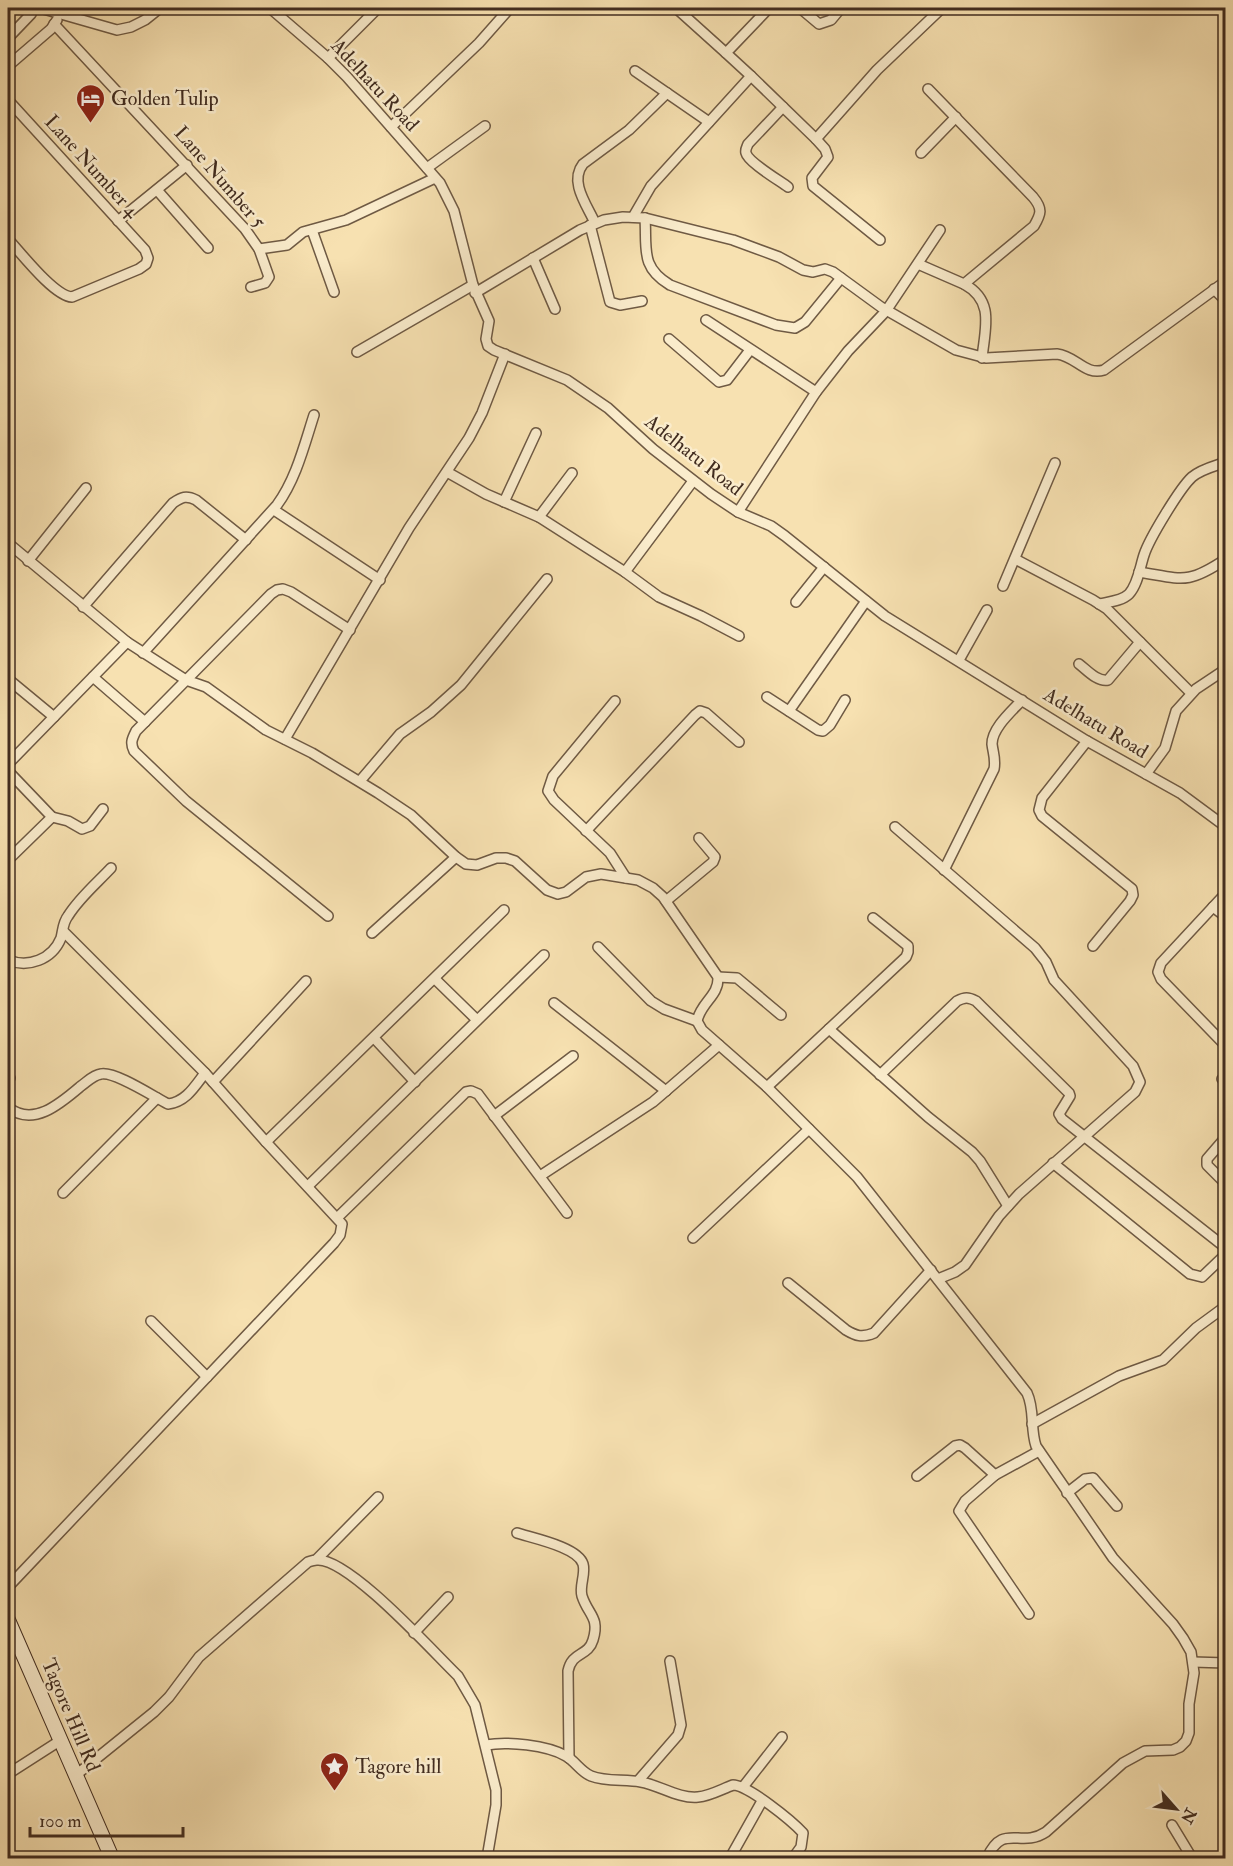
<svg xmlns="http://www.w3.org/2000/svg" width="1233" height="1866" viewBox="0 0 1233 1866" font-family="'IM FELL Double Pica',serif">
	<rect width="100%" height="100%" fill="#f7e1b1"/>
	<filter id="stains"><feTurbulence type="fractalNoise" baseFrequency=".00333" numOctaves="4"/><feColorMatrix values="0 0 0 0 .2 0 0 0 0 .09 0 0 0 0 .02 0 0 0 .5 -.17"/></filter>
	<radialGradient id="worn" r=".72"><stop offset=".6" stop-color="#630" stop-opacity="0"/><stop offset="1" stop-color="#630" stop-opacity=".3"/></radialGradient>
	<g fill="none" stroke-linecap="round" stroke-linejoin="round">
		<defs>
			<g id="street">
				<polyline points="40,8 117,30 131,27 145,20 160,8"/>
				<polyline points="270,8 328,58 347,77 440,183 454,211 473,285 489,321 486,339 488,346 494,350 567,380 608,408 653,449 711,494 738,512 771,526 785,536 885,616 1087,741 1180,793 1226,827"/>
				<polyline points="676,8 726,53"/>
				<polyline points="800,8 819,24 831,20 841,8"/>
				<polyline points="54,24 245,229 259,249 269,277 265,283 251,287"/>
				<polyline points="8,38 31,14 34,8"/>
				<polyline points="328,58 378,8"/>
				<polyline points="8,66 51,29 57,20"/>
				<polyline points="635,71 709,122"/>
				<polyline points="751,76 726,53 769,8"/>
				<path d="M8 100 145 250 148 258 146 264 139 269 72 297C54 296 21 253 8 239"/>
				<path d="M783 107 748 144C747 147 745 149 746 153 748 162 780 181 788 187"/>
				<polyline points="391,127 479,43 510,8"/>
				<polyline points="816,139 825,149 828,157 812,178 813,186 880,240"/>
				<polyline points="921,153 956,117"/>
				<polyline points="427,168 485,126"/>
				<polyline points="157,190 208,248"/>
				<polyline points="633,217 651,186 751,76 816,139 877,70 942,8"/>
				<path d="M645 218C647 249 640 267 670 285L776 325 795 328 805 322 841 278"/>
				<polyline points="118,221 187,165"/>
				<path d="M595 223C587 205 569 182 583 164L629 130 667 93"/>
				<polyline points="590,225 610,302 620,305 642,301"/>
				<polyline points="312,230 334,292"/>
				<polyline points="259,249 287,245 303,232 346,220 435,178"/>
				<polyline points="533,258 555,309"/>
				<path d="M918 264 964 284 1034 226C1041 214 1043 209 1033 197L928 89"/>
				<path d="M964 284C995 301 985 328 982 358"/>
				<polyline points="1214,289 1226,301"/>
				<path d="M475 293 580 230 604 220 623 217 645 218 733 240 779 257 803 270 813 272 825 269 833 272 881 307 956 350 986 358 1057 354C1076 356 1085 376 1104 370L1226 281"/>
				<polyline points="706,320 816,392"/>
				<polyline points="669,339 719,382 727,380 750,350"/>
				<polyline points="357,352 473,285"/>
				<polyline points="447,472 486,494 539,517 625,572 693,481"/>
				<polyline points="504,502 536,433"/>
				<polyline points="274,510 380,580"/>
				<polyline points="738,512 816,392 848,351 886,311 940,230"/>
				<polyline points="539,517 572,473"/>
				<path d="M8 543 127 642 186 680 206 687 266 730 312 753 378 793 411 815 456 857 466 864 477 865 496 858H506L515 861 547 890 558 894 566 892 586 877 601 874 638 880 653 888 663 897 718 977C719 996 701 1002 697 1021L702 1030 767 1087 857 1177 1027 1393C1035 1410 1030 1428 1036 1446L1113 1558 1173 1624 1183 1638 1191 1652 1194 1673 1189 1704V1733L1186 1741 1180 1747 1173 1750 1145 1751 1123 1763 1046 1832C1020 1849 1003 1822 987 1858"/>
				<polyline points="1015,559 1093,600 1107,609 1191,693"/>
				<polyline points="28,561 86,488"/>
				<polyline points="625,572 659,597 701,616 739,636"/>
				<path d="M1139 572C1183 579 1187 585 1226 559"/>
				<polyline points="1003,586 1055,463"/>
				<polyline points="796,602 824,567"/>
				<path d="M1099 604C1108 602 1122 601 1129 594 1138 584 1140 567 1144 555 1149 539 1180 488 1192 477 1201 469 1215 466 1226 462"/>
				<path d="M83 607 173 503C182 497 186 495 196 500L246 540"/>
				<path d="M143 653 277 505C296 479 304 446 314 415"/>
				<polyline points="959,660 987,610"/>
				<path d="M1079 664C1087 670 1097 682 1108 680L1140 642"/>
				<polyline points="93,677 145,722"/>
				<polyline points="8,679 54,717"/>
				<polyline points="767,697 818,730 823,731 830,725 845,700"/>
				<polyline points="615,701 553,776 548,791 554,800 610,853 626,878"/>
				<polyline points="789,711 866,601"/>
				<polyline points="285,739 409,528 469,438 482,413 505,354"/>
				<polyline points="1087,741 1042,798 1039,810 1042,816 1132,889 1133,895 1130,901 1093,946"/>
				<polyline points="8,764 127,642"/>
				<polyline points="8,771 52,817 8,860"/>
				<polyline points="1146,774 1165,748 1176,711 1196,689 1226,669"/>
				<polyline points="360,781 400,734 431,712 461,685 547,579"/>
				<polyline points="52,817 68,821 82,829 90,826 103,809"/>
				<polyline points="895,827 1035,948 1046,962 1054,980 1133,1066 1140,1082 1135,1092 1019,1194 999,1216 965,1265 955,1272 938,1279"/>
				<polyline points="586,831 695,715 700,711 706,713 739,742"/>
				<path d="M944 870 994 769C996 759 993 753 992 744 992 728 1012 711 1022 700"/>
				<polyline points="1226,893 1161,963 1158,972 1161,979 1226,1046"/>
				<polyline points="666,901 713,862 715,857 699,838"/>
				<polyline points="1213,907 1226,917"/>
				<path d="M328 916 186 801 134 751C130 743 132 739 136 731L271 594 277 590 283 589 291 592 350 630"/>
				<polyline points="63,931 205,1073 266,1142"/>
				<polyline points="372,933 456,857"/>
				<polyline points="598,947 651,1001 664,1009 697,1021"/>
				<path d="M8 960C28 968 52 960 61 938 63 930 63 922 68 916 79 898 97 883 111 868"/>
				<polyline points="718,977 737,978 781,1015"/>
				<polyline points="435,979 477,1020"/>
				<polyline points="554,1003 666,1091"/>
				<polyline points="829,1029 928,1117 972,1152 980,1161 1008,1206"/>
				<polyline points="374,1038 415,1082"/>
				<path d="M880 1075 957 1001C965 997 968 997 976 1001L1069 1093 1070 1096 1059 1114 1062 1119 1226 1248"/>
				<polyline points="1222,1079 1226,1075"/>
				<polyline points="8,1081 10,1078"/>
				<polyline points="213,1082 306,981"/>
				<polyline points="767,1087 906,957 908,952 908,946 873,918"/>
				<path d="M8 1107C33 1128 61 1103 81 1086 87 1082 93 1075 101 1074 115 1071 154 1097 168 1104 186 1102 195 1086 205 1073"/>
				<polyline points="494,1116 573,1056"/>
				<polyline points="1226,1137 1207,1159 1207,1165 1226,1184"/>
				<polyline points="1053,1163 1190,1274 1202,1277 1226,1254"/>
				<polyline points="540,1176 653,1102 719,1045"/>
				<polyline points="308,1186 544,955"/>
				<polyline points="63,1193 157,1098"/>
				<polyline points="338,1217 466,1092 471,1091 478,1094 567,1213"/>
				<polyline points="693,1238 809,1129"/>
				<path d="M788 1283 846 1330C856 1336 862 1338 874 1333L931 1270"/>
				<polyline points="151,1321 207,1377"/>
				<polyline points="1032,1424 1119,1376 1163,1360 1196,1328 1226,1306"/>
				<polyline points="995,1475 965,1501 959,1511 1029,1614"/>
				<polyline points="917,1476 955,1446 960,1445 965,1448 995,1475 1039,1451"/>
				<polyline points="1067,1493 1085,1479 1093,1478 1117,1506"/>
				<path d="M517 1533C532 1538 578 1547 583 1564 586 1574 579 1586 582 1596 588 1615 600 1617 593 1640 588 1657 572 1651 568 1671L569 1758"/>
				<polyline points="317,1559 378,1497"/>
				<polyline points="8,1587 334,1243 340,1235 342,1224 266,1142 504,910"/>
				<polyline points="414,1633 448,1597"/>
				<polyline points="1193,1662 1226,1663"/>
				<path d="M486 1745C507 1741 547 1745 566 1756 575 1761 581 1772 591 1776 606 1782 625 1779 641 1782 659 1785 679 1799 698 1797 710 1796 722 1789 733 1785 748 1785 792 1821 803 1833L801 1847 793 1858"/>
				<polyline points="8,1774 61,1740"/>
				<path d="M76 1775 154 1712 169 1697 199 1657 308 1562C311 1561 314 1560 317 1560 349 1558 433 1652 458 1676L475 1705 496 1790V1805L487 1858"/>
				<polyline points="638,1781 678,1735 681,1725 670,1661"/>
				<polyline points="743,1787 782,1737"/>
				<polyline points="1172,1825 1192,1858"/>
				<polyline points="730,1858 762,1801"/>
			</g>
			<polyline id="secondary" points="8,1620 112,1858"/>
		</defs>
		<use href="#street" stroke="#6f5a44" stroke-width="12"/>
		<use href="#secondary" stroke="#422d20" stroke-width="16"/>
		<use href="#street" stroke="#faeccc" stroke-width="9"/>
		<use href="#secondary" stroke="#faeccc" stroke-width="14"/>
	</g>
	<defs>
		<symbol id="hotel-pin" viewBox="-11 -11 22 30"><path d="M0 17L-7.5 6A9.5 9.5 0 1 1 7.5 6Z" fill="#8f2418" stroke="#faeccc"/><path d="M-6-4.5h1.5V1H6V5H4.5V3h-9V5H-6ZM-4 0a1.8 1.8 0 1 1 3.6 0ZM.5 0V-2.5h3Q6-2.5 6 0Z" fill="#fff"/></symbol>
		<symbol id="sight-pin" viewBox="-11 -11 22 30"><path d="M0 17L-7.5 6A9.5 9.5 0 1 1 7.5 6Z" fill="#8f2418" stroke="#faeccc"/><path d="M0-6L1.8-2.2L6-1.7L2.9 1.2L3.7 5.4L0 3.3L-3.7 5.4L-2.9 1.2L-6-1.7L-1.8-2.2Z" fill="#fff"/></symbol>
	</defs>
	<g fill-rule="evenodd">
		<use href="#hotel-pin" x="74" y="82" width="33" height="45"/>
		<use href="#sight-pin" x="318" y="1750" width="33" height="45"/>
	</g>
	<g text-anchor="middle" dominant-baseline="central" stroke-width="5" stroke-linejoin="round" paint-order="stroke">
		<g font-size="20" fill="#422d20" stroke="#faeccc">
			<text transform="translate(375 85) rotate(47)">Adelhatu Road</text>
			<text transform="translate(92 166) rotate(48)">Lane Number 4</text>
			<text transform="translate(220 177) rotate(49)">Lane Number 5</text>
			<text transform="translate(694 455) rotate(38)">Adelhatu Road</text>
			<text transform="translate(1096 723) rotate(31)">Adelhatu Road</text>
			<text transform="translate(71 1715) rotate(67)">Tagore Hill Rd</text>
		</g>
		<g font-size="20" fill="#422d20" stroke="#faeccc" text-anchor="start">
			<text x="111" y="98">Golden Tulip</text>
			<text x="355" y="1766">Tagore hill</text>
		</g>
	</g>
	<rect width="1233" height="1866" fill="none" stroke="#f7e1b1" stroke-width="30"/>
	<rect x="9" y="9" width="1215" height="1848" fill="none" stroke="#422d20" stroke-width="3"/>
	<rect x="15" y="15" width="1203" height="1836" fill="none" stroke="#422d20" stroke-width="1.5"/>
	<g transform="translate(1176 1809) rotate(118)" stroke="#faeccc" stroke-width="4.5" paint-order="stroke">
	<path d="M0-4.5L10 22L0 15L-10 22Z" fill="#422d20"/>
	<text y="-9" font-size="16" font-weight="bold" text-anchor="middle" fill="#422d20">N</text>
	</g>
	<path d="M30 1827v9h153v-9" fill="none" stroke="#422d20" stroke-width="3"/>
	<text x="39" y="1827" font-size="18" fill="#422d20" stroke="#faeccc" stroke-width="4.5" paint-order="stroke">100 m</text>
	<rect width="100%" height="100%" filter="url(#stains)"/>
	<rect width="100%" height="100%" fill="url(#worn)"/>
</svg>
